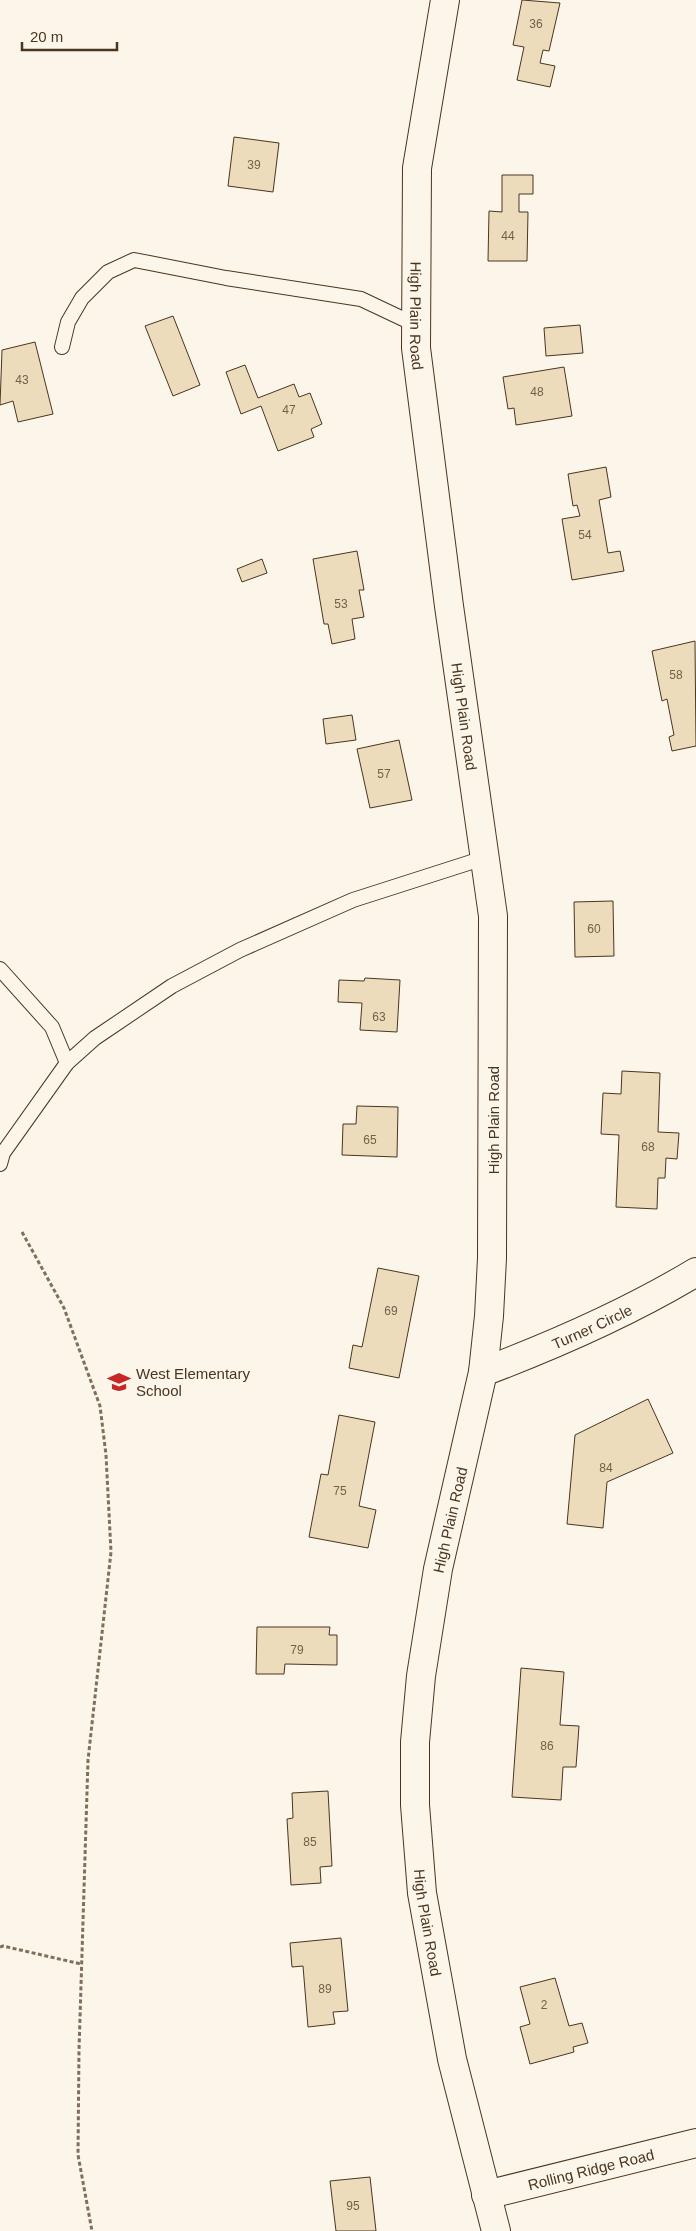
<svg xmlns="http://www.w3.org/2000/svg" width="696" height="2231" viewBox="0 0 696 2231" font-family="Arial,sans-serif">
	<rect width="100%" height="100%" fill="#fbf6e9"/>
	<g fill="#ecdcbc" stroke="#4a3520">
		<polygon points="522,0 560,3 549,51 543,50 540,63 555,66 550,87 517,80 524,47 513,45"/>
		<polygon points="234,137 279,143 273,192 228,186"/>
		<polygon points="502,175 533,175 533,194 519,194 519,212 528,212 527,261 488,261 489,211 502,212"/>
		<polygon points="173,316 200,385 173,396 145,326"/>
		<polygon points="580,325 583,353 546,356 544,328"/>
		<polygon points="35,342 53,414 18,422 13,401 0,405 2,350"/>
		<polygon points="245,365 258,398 294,384 299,397 310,393 322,424 311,429 314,437 278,451 261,406 241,414 226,372"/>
		<polygon points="564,367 572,416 516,425 514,408 508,409 503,377"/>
		<polygon points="606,467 611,497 599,500 608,553 620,551 624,571 572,580 562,519 580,516 577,505 573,506 568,474"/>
		<polygon points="357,551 364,590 359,590 364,617 352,619 355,639 332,644 328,624 324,624 313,559"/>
		<polygon points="262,559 267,573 242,582 237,569"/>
		<polygon points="695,641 696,746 672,751 669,737 674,735 667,699 662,701 652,651"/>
		<polygon points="352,715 356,740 326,744 323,719"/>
		<polygon points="399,740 412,800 370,808 357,749"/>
		<polygon points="613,901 614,956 575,957 574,902"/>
		<polygon points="365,978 400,980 397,1032 360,1030 362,1003 338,1002 339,980 364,981"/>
		<polygon points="622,1071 660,1073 658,1132 679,1133 677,1159 666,1158 665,1178 658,1178 657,1209 616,1207 619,1135 601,1134 603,1093 621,1094"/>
		<polygon points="357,1106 398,1107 397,1157 342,1155 343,1124 356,1124"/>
		<polygon points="378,1268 419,1276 399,1378 349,1368 353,1345 362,1347"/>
		<polygon points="648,1399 673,1453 607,1482 603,1528 567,1524 575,1435"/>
		<polygon points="339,1415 375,1422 359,1506 376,1510 368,1548 309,1537 321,1474 328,1475"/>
		<polygon points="257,1627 330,1627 329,1635 337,1635 337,1665 285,1664 284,1674 256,1674"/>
		<polygon points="521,1668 564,1672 560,1725 579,1726 576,1767 563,1767 561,1800 512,1797"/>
		<polygon points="328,1791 332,1866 320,1867 321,1883 291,1885 287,1819 293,1818 292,1793"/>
		<polygon points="341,1938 348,2011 333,2012 335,2024 308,2027 303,1966 292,1967 290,1943"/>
		<polygon points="555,1978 569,2026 582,2023 588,2043 573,2047 574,2052 530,2064 520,2027 530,2024 520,1987"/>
		<polygon points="370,2177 376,2231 336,2231 330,2181"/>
	</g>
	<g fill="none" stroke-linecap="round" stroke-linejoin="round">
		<defs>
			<g id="service">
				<polyline points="62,347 68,322 82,298 108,272 134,260 226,278 361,299 416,325"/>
				<polyline points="0,969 52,1027 67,1063"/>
				<polyline points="0,1164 3,1153 67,1063 95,1038 172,986 240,950 353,900 484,858"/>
			</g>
			<g id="minor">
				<path id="s1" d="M483 1372C557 1344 628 1313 696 1272"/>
				<path id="s2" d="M486 2195 696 2143"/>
			</g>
			<g id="tertiary">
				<path id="s3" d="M445 0 417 168 416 348 449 606 493 916 492 1258 489 1316 483 1372 438 1569 421 1676 415 1742V1805L422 1893 452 2059 496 2231"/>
			</g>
		</defs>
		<use href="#service" stroke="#4a3520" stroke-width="16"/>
		<use href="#minor" stroke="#4a3520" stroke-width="30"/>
		<use href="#tertiary" stroke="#4a3520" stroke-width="30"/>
		<g stroke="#7f6f5c" stroke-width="3" stroke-dasharray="4 2.5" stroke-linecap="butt">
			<polyline points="22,1232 64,1308 100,1406 106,1455 111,1552 88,1760 79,2050 78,2155 92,2231"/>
			<polyline points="0,1947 3,1946 81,1964"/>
		</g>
		<use href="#service" stroke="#fbf6e9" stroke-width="14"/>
		<use href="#minor" stroke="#fbf6e9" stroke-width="28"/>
		<use href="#tertiary" stroke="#fbf6e9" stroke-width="28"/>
	</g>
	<defs>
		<symbol id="school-bare" viewBox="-9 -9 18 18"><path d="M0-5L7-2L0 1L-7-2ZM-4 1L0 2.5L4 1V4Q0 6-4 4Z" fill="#c62828" stroke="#fbf6e9" stroke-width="2.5" paint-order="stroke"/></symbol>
	</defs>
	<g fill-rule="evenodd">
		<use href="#school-bare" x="103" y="1366" width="32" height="32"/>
	</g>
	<g text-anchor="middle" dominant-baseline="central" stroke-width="4" stroke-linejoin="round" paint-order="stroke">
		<g font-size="12" fill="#725f47">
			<text x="536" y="24">36</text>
			<text x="254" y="165">39</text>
			<text x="508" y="236">44</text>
			<text x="22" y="380">43</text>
			<text x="537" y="392">48</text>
			<text x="289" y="410">47</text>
			<text x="585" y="535">54</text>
			<text x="341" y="604">53</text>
			<text x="676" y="675">58</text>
			<text x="384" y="774">57</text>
			<text x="594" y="929">60</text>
			<text x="379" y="1017">63</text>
			<text x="370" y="1140">65</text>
			<text x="648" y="1147">68</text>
			<text x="391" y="1311">69</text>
			<text x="606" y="1468">84</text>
			<text x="340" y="1491">75</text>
			<text x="297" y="1650">79</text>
			<text x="547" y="1746">86</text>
			<text x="310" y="1842">85</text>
			<text x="325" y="1989">89</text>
			<text x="544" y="2005">2</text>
			<text x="353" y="2206">95</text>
		</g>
		<g font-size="15" fill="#4a3520" stroke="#fbf6e9">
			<text stroke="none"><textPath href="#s3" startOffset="318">High Plain Road</textPath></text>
			<text stroke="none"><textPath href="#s3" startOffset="722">High Plain Road</textPath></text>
			<text transform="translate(493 1120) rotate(-90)">High Plain Road</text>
			<text stroke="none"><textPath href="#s1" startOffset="118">Turner Circle</textPath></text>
			<text transform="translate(450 1520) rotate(-77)">High Plain Road</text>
			<text stroke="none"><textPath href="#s3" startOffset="1938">High Plain Road</textPath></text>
			<text stroke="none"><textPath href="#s2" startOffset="108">Rolling Ridge Road</textPath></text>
		</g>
		<g font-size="15" fill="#4a3520" stroke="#fbf6e9" text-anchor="start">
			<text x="136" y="1373">West Elementary<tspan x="136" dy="17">School</tspan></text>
		</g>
	</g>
	<path d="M22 42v8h95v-8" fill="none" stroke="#4a3520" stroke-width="2.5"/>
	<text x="30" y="42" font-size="15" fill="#4a3520" stroke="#fbf6e9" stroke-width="4" paint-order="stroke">20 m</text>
</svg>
